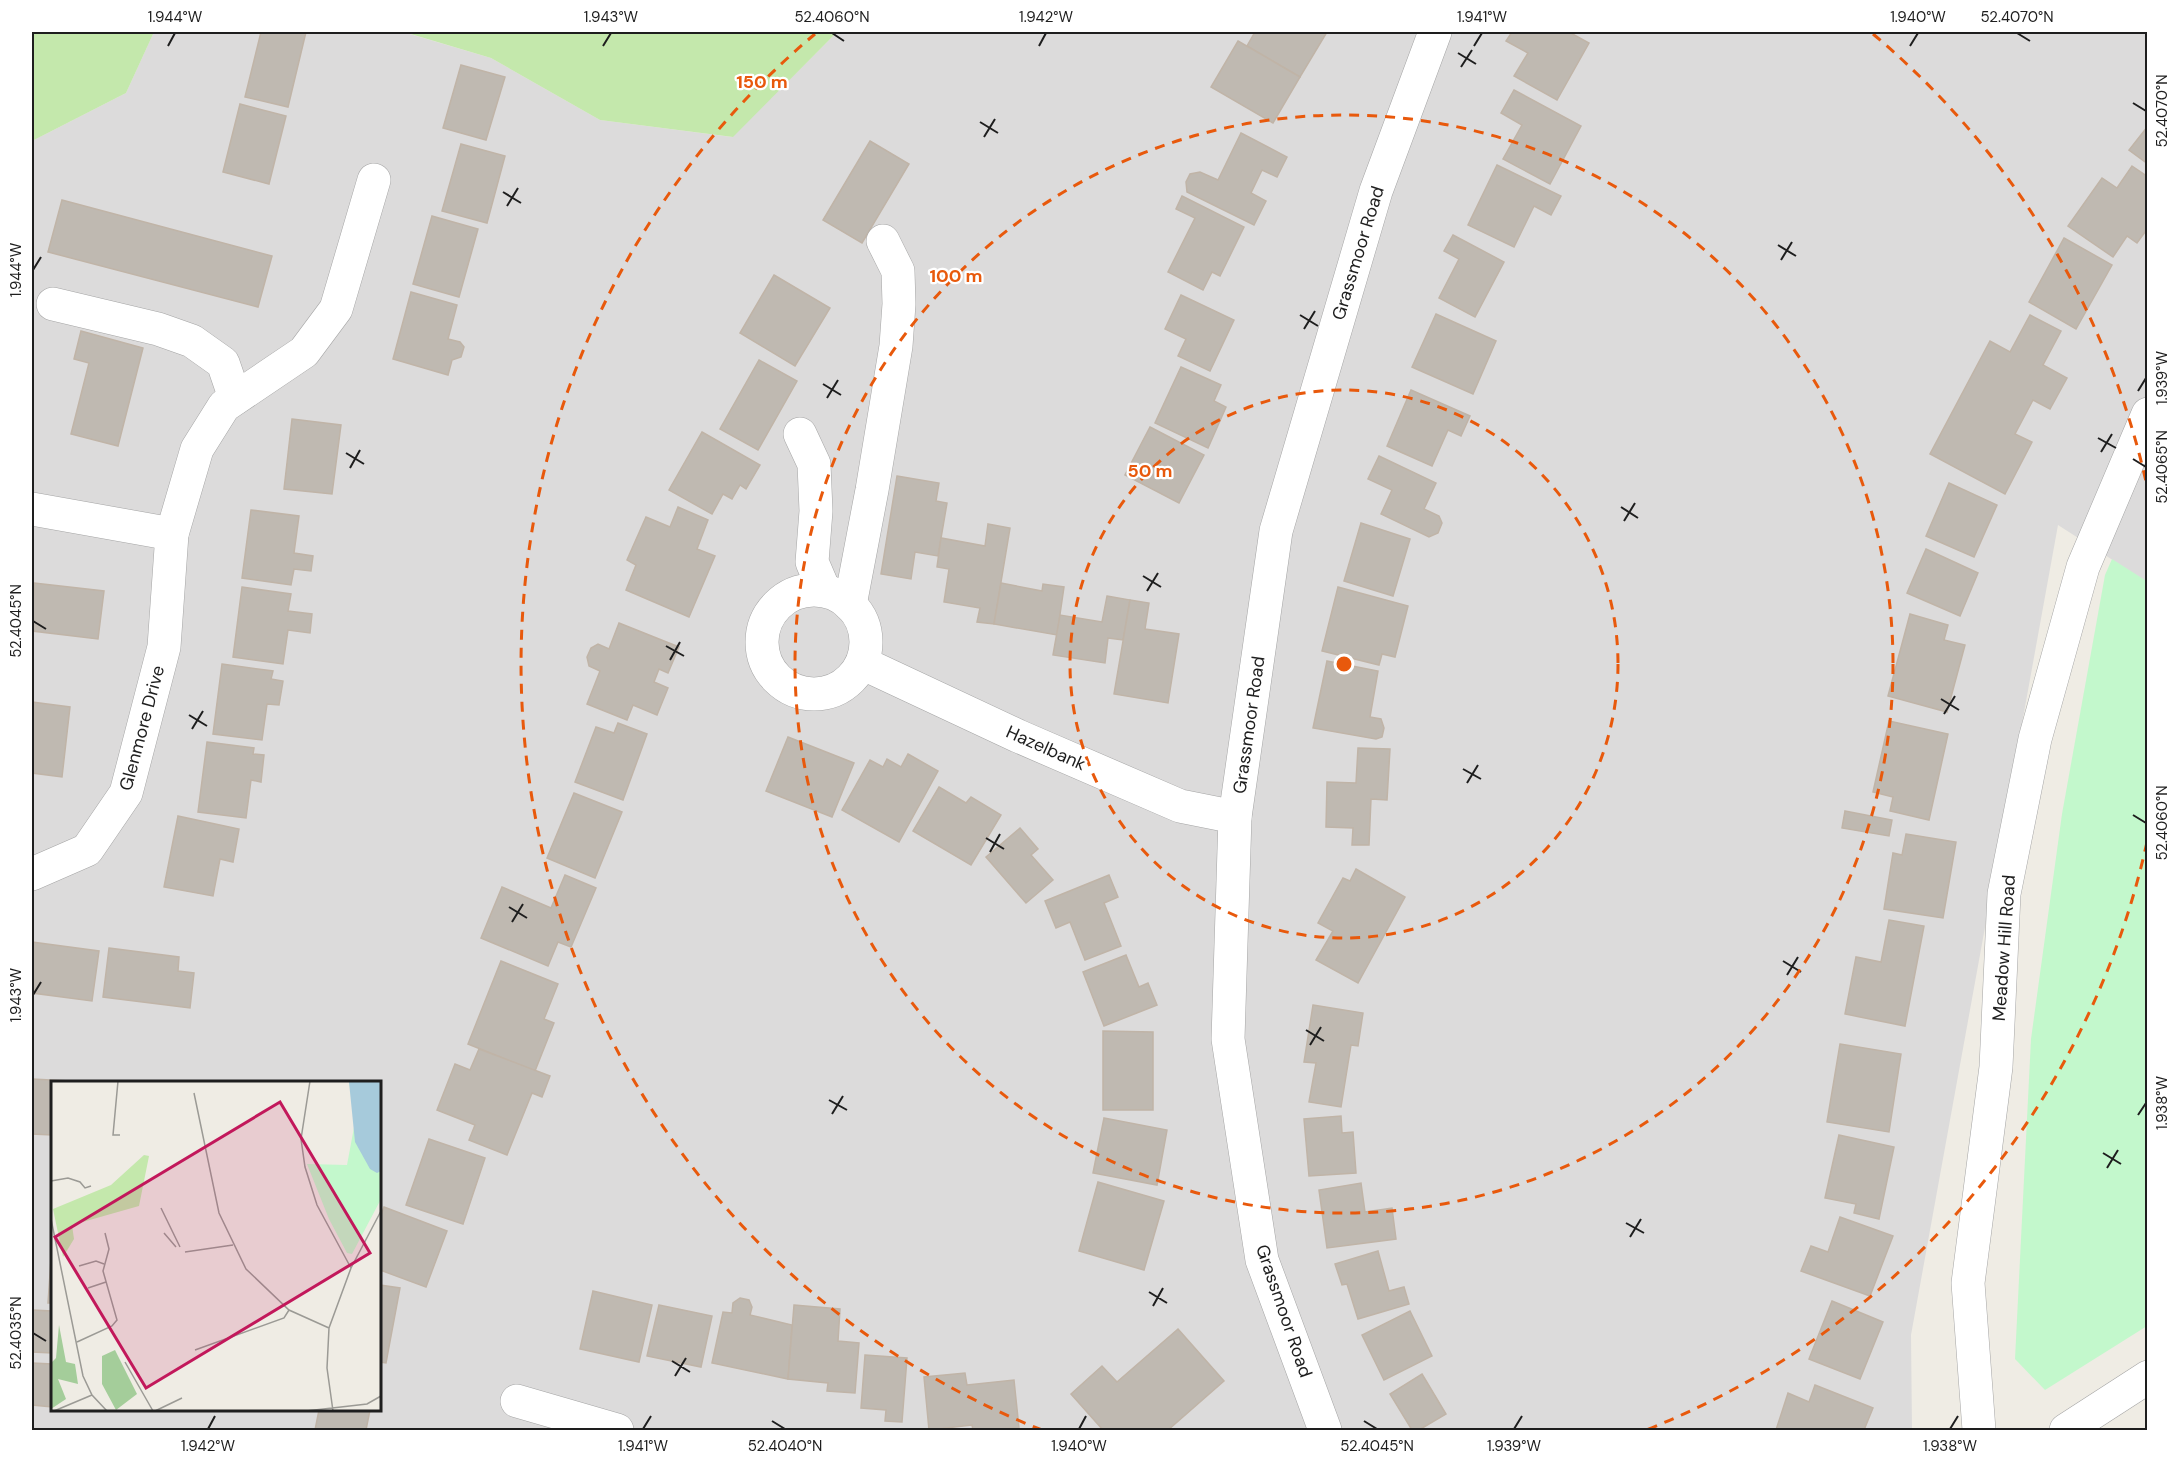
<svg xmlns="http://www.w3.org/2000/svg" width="2179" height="1462" viewBox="0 0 2179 1462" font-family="'DM Sans',sans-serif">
	<rect width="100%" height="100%" fill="#efece4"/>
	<path fill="#dcdbdb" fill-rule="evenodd" d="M154 32H403L491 58 600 120 732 137 837 32H2147V582L2058 525 1911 1335 1912 1430H32V141L126 93ZM52 1082H380V1410H52Z"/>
	<g fill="#c4e8ac">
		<polygon points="32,32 154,32 126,93 32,141"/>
		<polygon points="404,32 837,32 733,137 600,120 491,58"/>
	</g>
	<polygon fill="#c3f8cc" points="2112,559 2148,582 2147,1326 2045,1390 2015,1359 2031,1039 2062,814 2105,575"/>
	<g fill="#bfb9b1" stroke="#c0b4a7" stroke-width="1.5">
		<polygon points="261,32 306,32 288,107 245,97"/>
		<polygon points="1255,32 1327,32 1300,77 1247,46"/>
		<polygon points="1512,32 1569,32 1589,43 1557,100 1514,76 1528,53 1506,41"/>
		<polygon points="1238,41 1300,77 1273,123 1211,87"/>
		<polygon points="461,65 505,77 486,140 443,128"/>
		<polygon points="1514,90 1581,126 1550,184 1503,159 1522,125 1501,113"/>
		<polygon points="240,104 286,116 269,184 223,172"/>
		<polygon points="2148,126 2148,164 2129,150"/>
		<polygon points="1241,133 1287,157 1277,177 1262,170 1251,193 1266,201 1254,225 1187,192 1186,182 1190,174 1200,172 1218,180"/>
		<polygon points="870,141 909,164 862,243 823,220"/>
		<polygon points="461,144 505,156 487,223 442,211"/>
		<polygon points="1497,165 1561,196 1551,215 1534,206 1514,247 1468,225"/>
		<polygon points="2132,166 2148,177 2148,213 2146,216 2148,217 2148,228 2137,243 2127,236 2113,257 2068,226 2102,178 2117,188"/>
		<polygon points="1182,196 1244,227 1220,276 1212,272 1203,290 1168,272 1195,218 1176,209"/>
		<polygon points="62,200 272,256 258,307 48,252"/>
		<polygon points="432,216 478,229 459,297 413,284"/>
		<polygon points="1453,235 1504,262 1475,317 1439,298 1459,259 1444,251"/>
		<polygon points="2064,238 2112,265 2076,329 2029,302"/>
		<polygon points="774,275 830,308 795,366 740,333"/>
		<polygon points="411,292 457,305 448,339 460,342 464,347 461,357 452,360 448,375 393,359"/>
		<polygon points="1181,295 1234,320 1210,371 1178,356 1186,339 1165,329"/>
		<polygon points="1436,314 1496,341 1473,394 1412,367"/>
		<polygon points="2030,315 2061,331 2043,365 2067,378 2050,409 2033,400 2015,434 2032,442 2005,494 1930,454 1990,341 2010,352"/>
		<polygon points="81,331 143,348 118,446 71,434 89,363 74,359"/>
		<polygon points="759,360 797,381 758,450 720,429"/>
		<polygon points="1181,367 1221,385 1214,401 1226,407 1208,448 1155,423"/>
		<polygon points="1411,390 1470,416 1461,436 1448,430 1432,466 1387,446"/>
		<polygon points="292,419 341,425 332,494 284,489"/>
		<polygon points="1150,427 1204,455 1179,503 1125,475"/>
		<polygon points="702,432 760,465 746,489 740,485 732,499 723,494 712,514 669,490"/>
		<polygon points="1379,456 1436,483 1424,509 1439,516 1442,523 1438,533 1429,537 1381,514 1392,490 1368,479"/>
		<polygon points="897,476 939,483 936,501 947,503 938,556 915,552 911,579 881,574"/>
		<polygon points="1949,483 1997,505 1974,557 1926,536"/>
		<polygon points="678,507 708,520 697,549 715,556 689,617 626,590 636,565 627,560 646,517 670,527"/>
		<polygon points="251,510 299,516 294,553 313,556 311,571 294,569 291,585 242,578"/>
		<polygon points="1361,523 1410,539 1393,596 1344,581"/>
		<polygon points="988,524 1010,528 994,624 977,622 980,608 944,602 949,569 937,567 941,538 985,546"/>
		<polygon points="1926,549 1978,573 1960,616 1907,593"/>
		<polygon points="34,583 104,591 98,639 32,631"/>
		<polygon points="1001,583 1042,591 1043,584 1064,587 1057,635 994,624"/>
		<polygon points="242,587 291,594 288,611 312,614 310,633 288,630 283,664 233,657"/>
		<polygon points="1338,587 1408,606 1395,657 1382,654 1379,665 1322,651"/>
		<polygon points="1107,596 1130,600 1123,640 1108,638 1105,663 1053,655 1060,615 1102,622"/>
		<polygon points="1130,600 1149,603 1145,629 1179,634 1168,703 1114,694"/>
		<polygon points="1910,614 1948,625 1944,640 1965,645 1947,712 1888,696"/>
		<polygon points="619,623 679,647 668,673 659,669 654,682 668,688 657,715 633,705 627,720 587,704 600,671 589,666 587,657 591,648 598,644 609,649"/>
		<polygon points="1327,661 1378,671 1370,717 1381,719 1384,728 1382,737 1376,739 1313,728"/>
		<polygon points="222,664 273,671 271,679 283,681 279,705 267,704 262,740 213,734"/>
		<polygon points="32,702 70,707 62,777 32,773"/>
		<polygon points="1889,721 1948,734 1929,820 1890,811 1893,797 1873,792"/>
		<polygon points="618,723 647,734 623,800 575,782 596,727 614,733"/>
		<polygon points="788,737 854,763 832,817 766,791"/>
		<polygon points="207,742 254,748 253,754 264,755 261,782 251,780 246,818 198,812"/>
		<polygon points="1358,748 1390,749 1387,800 1371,799 1369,845 1352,845 1353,828 1326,827 1327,782 1356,783"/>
		<polygon points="908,754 938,771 899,842 842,810 870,760 883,767 887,759 901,767"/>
		<polygon points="939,787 966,803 971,797 1001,815 971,865 913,831"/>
		<polygon points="574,793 622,812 595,878 547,858"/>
		<polygon points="1845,811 1892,820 1889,836 1842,828"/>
		<polygon points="178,816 239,829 233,862 220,859 213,896 164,887"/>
		<polygon points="1020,828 1038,849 1031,855 1053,880 1026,903 986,857"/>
		<polygon points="1906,834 1956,842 1943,918 1884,909 1893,853 1902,855"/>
		<polygon points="1356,869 1405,897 1358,983 1316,960 1333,931 1318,923 1343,878 1350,881"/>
		<polygon points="565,875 596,888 571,947 558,942 548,966 481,938 502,887 551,908"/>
		<polygon points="1109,875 1118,897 1104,903 1121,946 1085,960 1070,922 1056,928 1045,901"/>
		<polygon points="1889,920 1924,926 1905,1026 1845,1014 1856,957 1881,962"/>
		<polygon points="32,942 99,951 92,1001 32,993"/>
		<polygon points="109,948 179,957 178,971 194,973 190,1008 103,997"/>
		<polygon points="1126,955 1139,987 1148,983 1157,1005 1104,1026 1083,972"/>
		<polygon points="501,961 558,984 544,1019 554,1023 535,1071 468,1044"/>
		<polygon points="1313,1005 1363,1013 1358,1046 1351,1045 1341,1107 1309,1102 1316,1063 1304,1062"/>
		<polygon points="1103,1031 1153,1032 1153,1110 1103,1110"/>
		<polygon points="1840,1044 1901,1054 1889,1132 1827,1122"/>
		<polygon points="479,1049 550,1076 542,1097 532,1093 507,1155 469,1140 475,1125 437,1110 455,1064 470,1070"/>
		<polygon points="32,1079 89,1082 52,1082 52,1135 32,1134"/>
		<polygon points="1341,1116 1342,1133 1353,1132 1356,1173 1309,1176 1304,1119"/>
		<polygon points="1104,1118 1167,1130 1157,1185 1093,1173"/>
		<polygon points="1839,1135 1894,1147 1879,1219 1854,1213 1856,1204 1825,1198"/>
		<polygon points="429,1139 485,1158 463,1224 406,1205"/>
		<polygon points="1098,1182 1164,1201 1144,1270 1079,1251"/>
		<polygon points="1361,1183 1365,1212 1392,1208 1396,1239 1327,1248 1319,1190"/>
		<polygon points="384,1207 447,1231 426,1287 380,1270 380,1218"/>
		<polygon points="1840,1217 1893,1236 1870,1296 1801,1271 1811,1246 1828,1252"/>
		<polygon points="52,1245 52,1303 48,1303"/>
		<polygon points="1378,1251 1389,1291 1404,1287 1409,1304 1358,1319 1347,1284 1342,1285 1335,1264"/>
		<polygon points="380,1285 400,1288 386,1363 380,1362"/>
		<polygon points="593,1291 652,1305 639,1362 580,1349"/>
		<polygon points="740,1298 749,1300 752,1307 750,1315 792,1325 788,1379 712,1363 723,1312 732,1313 733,1303"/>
		<polygon points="1832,1301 1883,1322 1860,1379 1809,1359"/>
		<polygon points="659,1305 712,1316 701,1367 647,1356"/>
		<polygon points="794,1305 840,1309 838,1341 859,1343 855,1393 827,1391 828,1383 788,1379"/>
		<polygon points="32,1310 52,1311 52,1353 32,1352"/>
		<polygon points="1410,1311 1432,1356 1384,1380 1362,1335"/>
		<polygon points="1178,1329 1224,1381 1168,1430 1103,1430 1071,1394 1102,1366 1117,1382"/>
		<polygon points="865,1355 907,1358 902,1422 885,1421 886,1410 861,1408"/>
		<polygon points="32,1363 52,1364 52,1407 32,1405"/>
		<polygon points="965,1373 967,1385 1014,1380 1019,1428 973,1430 972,1425 929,1430 924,1377"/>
		<polygon points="1422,1374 1446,1414 1419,1430 1412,1430 1390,1394"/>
		<polygon points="1815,1385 1873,1408 1864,1430 1776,1430 1788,1393 1809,1402"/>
		<polygon points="319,1410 370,1410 366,1430 315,1430"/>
	</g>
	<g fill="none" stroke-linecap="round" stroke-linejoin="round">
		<defs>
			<g id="minor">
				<polyline points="53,304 158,329 192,341 223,363 235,398"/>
				<polyline points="800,434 814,464 816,511 812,562 824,590"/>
				<polyline points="32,509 172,534"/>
				<circle cx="814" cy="642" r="52"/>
				<polyline points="850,605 872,490 896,346 899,304 898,271 883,241"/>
				<polyline points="862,663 1018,736 1180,806 1235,817"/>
				<polyline points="32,874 87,850 126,793 164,647 172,534 197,449 224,406 304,352 336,309 374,180"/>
				<polyline points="517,1401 617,1430"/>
				<polyline points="1325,1430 1262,1260 1228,1039 1235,817 1276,531 1376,191 1435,32"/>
				<polyline points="1979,1430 1968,1283 1996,1067 2004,894 2035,739 2083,567 2148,414"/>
				<polyline points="2066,1430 2148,1377"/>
			</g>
		</defs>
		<use href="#minor" stroke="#a5a5a5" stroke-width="34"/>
		<use href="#minor" stroke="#fff" stroke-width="33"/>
	</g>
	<path fill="none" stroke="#1e1e1e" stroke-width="2" d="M832 33 844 41M2017 33 2030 41M168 46 175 33M603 46 611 33M1039 46 1046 33M1474 46 1482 33M1910 46 1918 33M1458 53 1476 64M1461 67 1472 50M2133 103 2146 111M980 122 998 133M984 137 995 119M503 192 521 203M507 206 518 188M1778 245 1796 256M1781 260 1792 242M33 270 41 257M1300 315 1318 326M1304 329 1315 311M823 384 841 395M2138 391 2146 378M827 398 838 380M2098 438 2116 448M2101 452 2112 434M346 453 364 464M2133 459 2146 467M350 468 360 450M1621 507 1638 518M1624 521 1635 503M1143 576 1161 587M1147 591 1158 573M33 621 46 629M666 646 684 656M670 660 680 642M1941 699 1959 710M1944 714 1955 696M189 715 207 726M192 729 203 711M1463 769 1481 779M1467 783 1478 765M2133 815 2146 823M986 838 1004 849M990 852 1000 834M509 907 527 918M512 922 523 904M1783 961 1801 972M1787 975 1798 957M33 995 41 982M1306 1030 1324 1041M1310 1045 1321 1027M829 1100 847 1110M832 1114 843 1096M2138 1115 2146 1103M2103 1153 2121 1164M2107 1168 2118 1150M1626 1223 1644 1233M1630 1237 1641 1219M1149 1292 1167 1303M1153 1306 1163 1288M33 1333 46 1341M672 1361 690 1372M675 1376 686 1358M772 1421 785 1429M1364 1421 1377 1429M208 1429 215 1416M643 1429 651 1416M1079 1429 1086 1416M1514 1429 1522 1416M1950 1429 1958 1416"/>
	<g fill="none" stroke="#e8590c" stroke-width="3" stroke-dasharray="10 8">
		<circle cx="1344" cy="664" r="274"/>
		<circle cx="1344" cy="664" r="549"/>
		<path d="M2147 842A823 823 0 0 1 1646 1430M1042 1430A823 823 0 0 1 815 34M1873 34A823 823 0 0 1 2147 486"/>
	</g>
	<g text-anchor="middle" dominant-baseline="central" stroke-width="4.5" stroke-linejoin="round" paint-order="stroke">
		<g font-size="18" fill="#1e1e1e" stroke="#fff">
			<text transform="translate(1358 253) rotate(-73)">Grassmoor Road</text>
			<text transform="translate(1249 725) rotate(-82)">Grassmoor Road</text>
			<text transform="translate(142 728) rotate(-75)">Glenmore Drive</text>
			<text transform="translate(1046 748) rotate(24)">Hazelbank</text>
			<text transform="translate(2004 948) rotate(-86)">Meadow Hill Road</text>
			<text transform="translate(1284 1311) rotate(71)">Grassmoor Road</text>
		</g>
	</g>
	<g transform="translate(51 1081)">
		<rect width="330" height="330" fill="#efece4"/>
		<path d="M93 74 98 75 88 125 21 144 23 158 12 176 2 128 60 104Z" fill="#c4e8ac"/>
		<path d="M8 244 15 281 24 283 27 303 7 298 15 318 0 328V282L5 277ZM64 269 86 313 65 329 51 303V275Z" fill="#a4cd9a"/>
		<path d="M298 0H330V118L301 173 296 172 278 138 256 83 296 84 304 41Z" fill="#c3f8cc"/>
		<path d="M330 0V90L326 92 319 88 304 61 298 1Z" fill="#a6cadb"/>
		<path fill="none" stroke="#9b9a95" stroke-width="1.5" d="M67 0 62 54H69M259 0 250 58 254 86 266 124 300 187M143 12 168 132 195 188 238 229 278 247M0 100 17 97 29 101 34 107 40 105M110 127 129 166M0 138 32 295 41 314 56 330M113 152 125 166M134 171 182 164M28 185 45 180 53 183M37 207 55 201M26 261 61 245 66 239 52 190 58 168 54 152M144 269 233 237 238 229M74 281 102 330M3 330 41 314M104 330 131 317M255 330 316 323 330 315M282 330 276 287 278 247 300 187 330 130"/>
		<path fill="#c2185b" fill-opacity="0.15" stroke="#c2185b" stroke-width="3" d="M229 21 319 172 95 307 4 156Z"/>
		<rect width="330" height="330" fill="none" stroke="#1e1e1e" stroke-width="3"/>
	</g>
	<circle cx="1344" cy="664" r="9" fill="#e8590c" stroke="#fff" stroke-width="3"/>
	<g font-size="18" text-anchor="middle" font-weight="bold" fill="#e8590c" stroke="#fff" stroke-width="4.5" stroke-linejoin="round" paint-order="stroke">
		<text x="762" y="88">150 m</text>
		<text x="956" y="282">100 m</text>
		<text x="1150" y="477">50 m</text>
	</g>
	<rect width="2179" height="1462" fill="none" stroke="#ffffff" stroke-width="66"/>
	<rect x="33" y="33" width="2113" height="1396" fill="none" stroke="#1e1e1e" stroke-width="2"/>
	<g font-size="15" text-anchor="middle" fill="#1e1e1e">
		<text x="175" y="22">1.944°W</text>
		<text x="611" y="22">1.943°W</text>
		<text x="832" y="22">52.4060°N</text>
		<text x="1046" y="22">1.942°W</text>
		<text x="1482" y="22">1.941°W</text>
		<text x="1918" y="22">1.940°W</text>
		<text x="2017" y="22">52.4070°N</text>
		<text transform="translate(2162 111) rotate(-90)" y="5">52.4070°N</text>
		<text transform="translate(16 270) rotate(-90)" y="5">1.944°W</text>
		<text transform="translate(2162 378) rotate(-90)" y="5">1.939°W</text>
		<text transform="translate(2162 467) rotate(-90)" y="5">52.4065°N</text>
		<text transform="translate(16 621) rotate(-90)" y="5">52.4045°N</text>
		<text transform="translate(2162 823) rotate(-90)" y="5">52.4060°N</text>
		<text transform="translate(16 995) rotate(-90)" y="5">1.943°W</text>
		<text transform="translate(2162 1103) rotate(-90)" y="5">1.938°W</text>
		<text transform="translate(16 1333) rotate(-90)" y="5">52.4035°N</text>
		<text x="208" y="1451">1.942°W</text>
		<text x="643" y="1451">1.941°W</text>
		<text x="785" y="1451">52.4040°N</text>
		<text x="1079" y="1451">1.940°W</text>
		<text x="1377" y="1451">52.4045°N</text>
		<text x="1514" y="1451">1.939°W</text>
		<text x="1950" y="1451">1.938°W</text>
	</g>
</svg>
